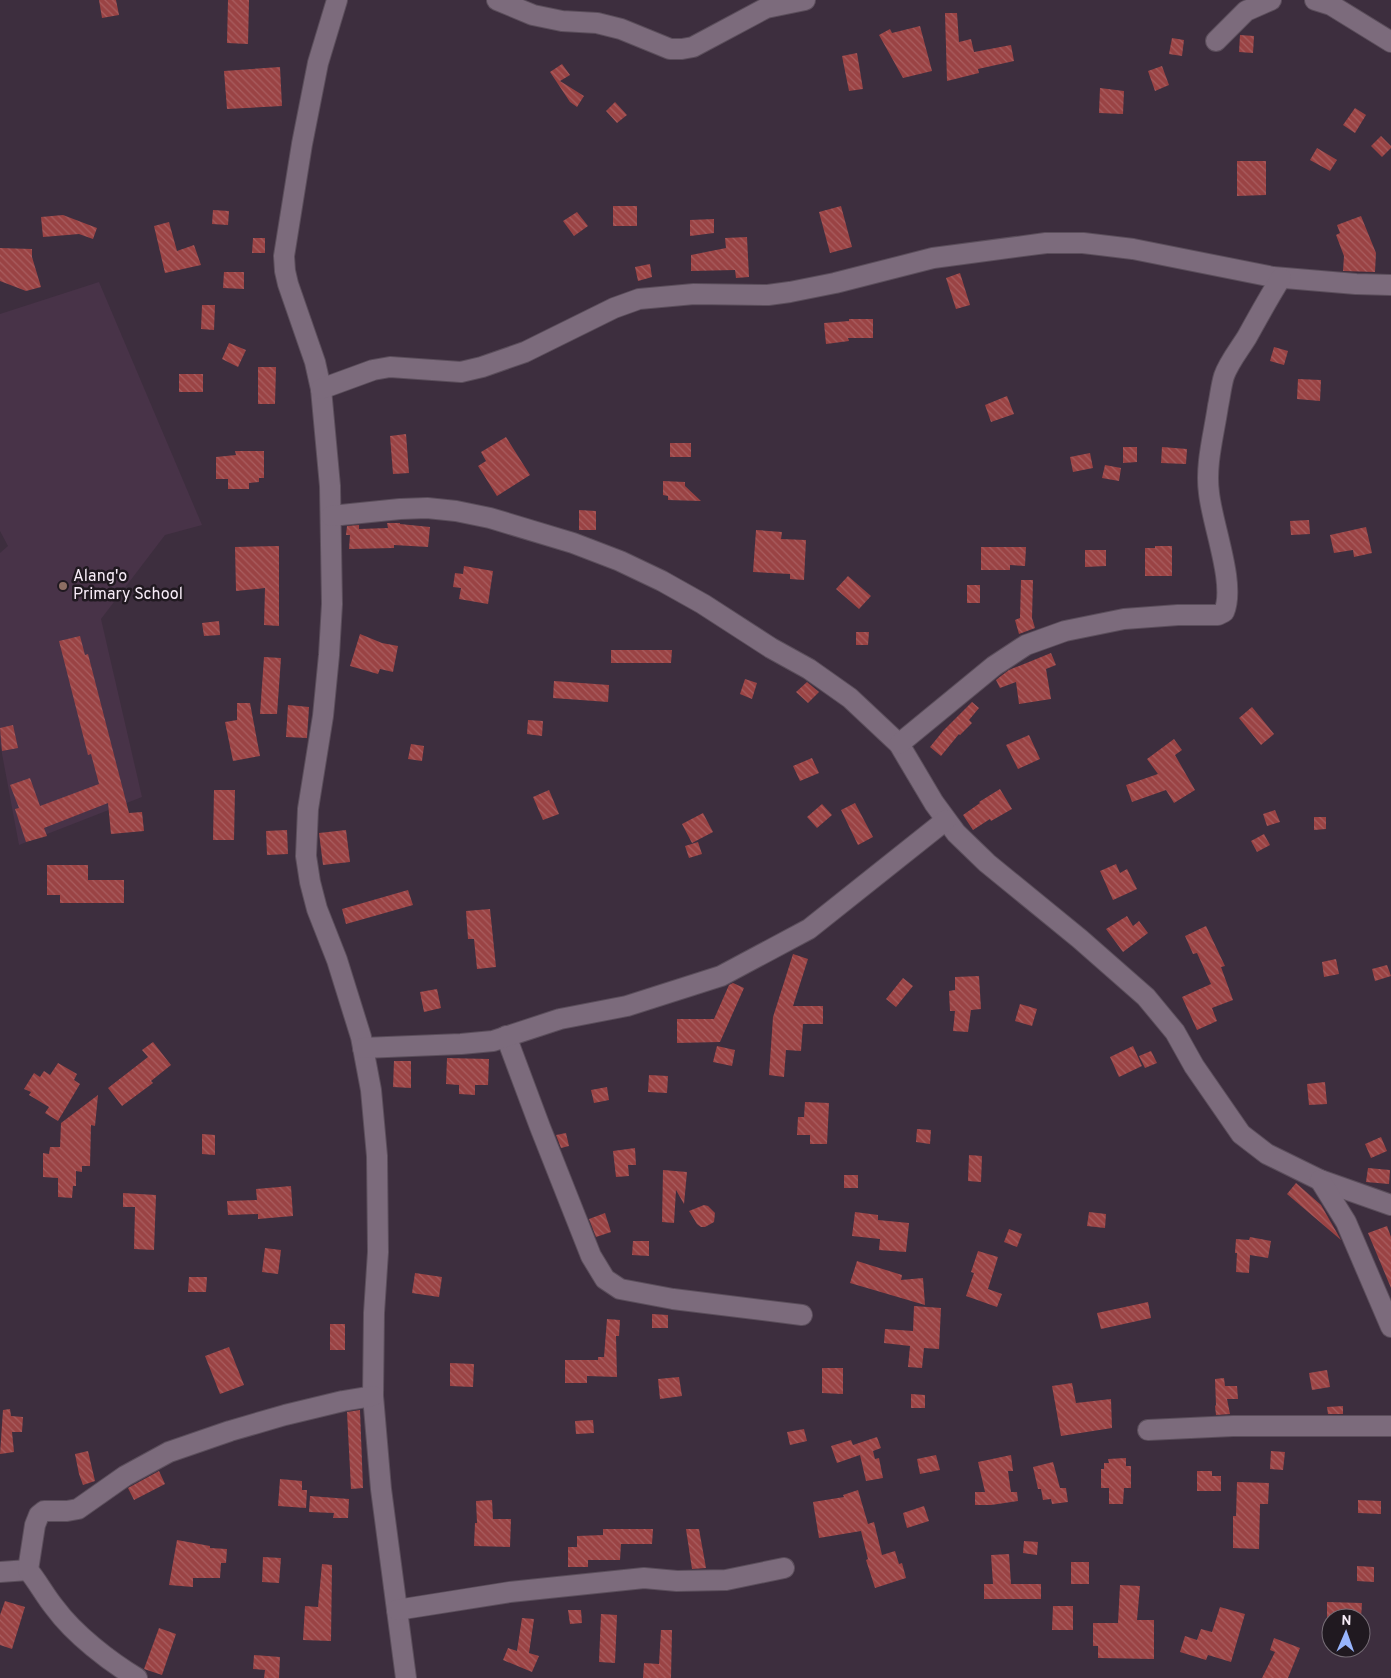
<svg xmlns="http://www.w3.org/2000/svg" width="1391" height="1678" viewBox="0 0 1391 1678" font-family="Overpass,sans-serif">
	<defs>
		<pattern id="building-back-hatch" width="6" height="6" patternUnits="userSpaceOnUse" patternTransform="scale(1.25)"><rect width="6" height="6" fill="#9a4344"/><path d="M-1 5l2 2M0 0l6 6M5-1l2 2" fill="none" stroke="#a95e60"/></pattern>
	</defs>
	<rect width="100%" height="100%" fill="#3d2e3e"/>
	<polygon fill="#483348" points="99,282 202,525 165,535 101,619 142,797 19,845 0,743 0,553 8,546 0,531 0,314"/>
	<g fill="url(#building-back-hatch)">
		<polygon points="99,0 116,0 119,15 102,18"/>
		<polygon points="228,0 249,0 248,44 227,43"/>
		<polygon points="945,13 957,13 959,42 971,39 974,52 1011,45 1014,61 978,69 979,73 947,81"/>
		<polygon points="920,26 932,71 903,78 879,35 890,29 892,33"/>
		<polygon points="1240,35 1254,36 1253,53 1239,52"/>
		<polygon points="1172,38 1184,40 1182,56 1169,54"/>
		<polygon points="857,53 863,89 849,91 842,56"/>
		<polygon points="562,64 570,75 560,81 584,96 577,107 570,102 550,72"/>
		<polygon points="1162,66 1169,85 1155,91 1148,71"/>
		<polygon points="280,67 282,106 227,109 224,71"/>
		<polygon points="1100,88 1124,91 1123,114 1099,113"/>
		<polygon points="615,102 627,115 617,123 606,111"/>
		<polygon points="1355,108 1366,115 1355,133 1343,125"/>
		<polygon points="1381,136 1391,146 1391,148 1382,157 1371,146"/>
		<polygon points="1317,148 1337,160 1330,171 1310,160"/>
		<polygon points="1237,161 1266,161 1266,195 1237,196"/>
		<rect x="613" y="206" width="24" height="20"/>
		<polygon points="841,206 852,247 830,253 819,212"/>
		<polygon points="213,210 229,211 228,225 212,224"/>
		<polygon points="577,212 588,226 574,236 563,221"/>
		<polygon points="63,215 97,228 93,239 79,234 43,237 41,217"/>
		<polygon points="1361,216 1376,253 1375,272 1343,271 1344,256 1336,235 1340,233 1337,225"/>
		<polygon points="714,219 714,233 690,236 690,220"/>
		<polygon points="169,222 177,251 194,245 201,265 165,273 154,226"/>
		<polygon points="747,237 749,277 736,278 735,270 691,271 691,255 726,248 725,238"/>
		<polygon points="253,238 265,238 265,253 252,253"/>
		<polygon points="0,248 32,249 32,257 41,287 26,291 0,281"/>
		<polygon points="650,264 652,277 638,281 635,267"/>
		<polygon points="224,272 244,272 244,289 223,288"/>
		<polygon points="960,273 970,305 956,309 946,278"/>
		<polygon points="202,305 215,305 214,330 201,329"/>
		<polygon points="849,319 873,319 873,338 848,338 849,341 826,344 824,323 849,321"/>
		<polygon points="229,343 246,350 238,367 222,359"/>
		<polygon points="1274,347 1288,351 1284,365 1270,361"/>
		<polygon points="258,367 276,367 275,404 258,404"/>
		<rect x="179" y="374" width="24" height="18"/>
		<polygon points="1298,379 1321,380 1320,401 1297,399"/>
		<polygon points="1007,396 1014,414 991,422 985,405"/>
		<polygon points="406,434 409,473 393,474 390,436"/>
		<polygon points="506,437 530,475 497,496 478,466 486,461 481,452"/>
		<rect x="670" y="443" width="21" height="14"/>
		<polygon points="1123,447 1137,447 1137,462 1123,463"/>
		<polygon points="1162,447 1187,449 1186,464 1161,463"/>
		<polygon points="235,451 264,451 264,478 259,478 259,482 249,483 249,489 228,489 228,479 216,479 216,457 236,455"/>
		<polygon points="1090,453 1093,468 1073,472 1070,457"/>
		<polygon points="1105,465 1121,468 1119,481 1102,478"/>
		<polygon points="663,481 685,482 685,486 701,501 668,500 668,496 663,495"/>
		<polygon points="579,510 596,511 596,530 579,530"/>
		<polygon points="1309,520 1310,534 1291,535 1290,521"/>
		<polygon points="387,523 400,523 400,524 430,527 428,547 394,545 394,548 349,549 350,535 346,535 347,526 359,525 359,529 388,528"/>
		<polygon points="1366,527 1372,553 1354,557 1353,550 1334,553 1330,535"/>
		<polygon points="756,530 782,532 781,539 806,540 804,580 790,579 790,574 753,572"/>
		<polygon points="279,546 279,626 264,625 265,588 236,591 235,547"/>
		<polygon points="1155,546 1172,546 1172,576 1145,576 1145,548 1155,548"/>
		<polygon points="981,547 1026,547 1025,566 1010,565 1010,570 981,570"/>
		<polygon points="1085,550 1106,550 1106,566 1085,567"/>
		<polygon points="464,566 493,571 488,604 459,599 461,588 453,587 455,573 463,574"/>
		<polygon points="848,576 871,596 859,609 836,589"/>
		<polygon points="1021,580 1033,580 1032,618 1035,628 1019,634 1015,620 1020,618"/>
		<rect x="967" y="585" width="13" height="18"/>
		<polygon points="219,621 220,635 204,636 202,623"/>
		<polygon points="856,632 869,632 868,645 856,645"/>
		<polygon points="360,634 382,643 398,646 393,672 380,669 378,674 350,666"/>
		<polygon points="80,636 85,655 88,654 129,813 142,812 144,831 111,834 108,803 44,828 47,836 26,842 15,809 19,808 10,785 30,778 40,806 99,784 91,754 88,755 59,641"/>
		<polygon points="611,650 672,650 671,663 611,663"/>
		<polygon points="1051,653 1056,665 1046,669 1051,699 1019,704 1016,682 1000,688 996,680 1001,676 1009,670"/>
		<polygon points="264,657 281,658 277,714 260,714"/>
		<polygon points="745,679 757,683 752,699 740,694"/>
		<polygon points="554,681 609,685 608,702 553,698"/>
		<polygon points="807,682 819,692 808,703 796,692"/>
		<polygon points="972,702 979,708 969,720 972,723 960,735 959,734 941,756 930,747 943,731"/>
		<polygon points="237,703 250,703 260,756 233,761 225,722 237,720"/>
		<polygon points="288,705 309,707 307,738 286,737"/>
		<polygon points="1252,707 1274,734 1261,745 1239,718"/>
		<polygon points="528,720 543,721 542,736 527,734"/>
		<polygon points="13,725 18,748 2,751 0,728"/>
		<polygon points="1029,735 1040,759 1018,769 1006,745"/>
		<polygon points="1174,739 1182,750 1175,755 1195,790 1174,803 1166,790 1132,802 1126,785 1158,774 1147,759"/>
		<polygon points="411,744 424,746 422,761 408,759"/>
		<polygon points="812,758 819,773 800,781 793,766"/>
		<polygon points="1000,789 1012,809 991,821 990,819 973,830 963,815 980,803 979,802"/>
		<polygon points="214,790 235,790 234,840 213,840"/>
		<polygon points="549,790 559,814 543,820 533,797"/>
		<polygon points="855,803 873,837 858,845 841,810"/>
		<polygon points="822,804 832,815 817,828 807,817"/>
		<polygon points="1275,810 1280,822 1267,826 1263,814"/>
		<polygon points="703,813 713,832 692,843 682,824"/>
		<polygon points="1314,817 1326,817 1326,829 1314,830"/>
		<polygon points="287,830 288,854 267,855 266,831"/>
		<polygon points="346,830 350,862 323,865 319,833"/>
		<polygon points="1264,834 1270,845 1257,852 1251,841"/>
		<polygon points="698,842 702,854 689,858 685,846"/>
		<polygon points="1116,864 1120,873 1127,869 1137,889 1113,900 1100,871"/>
		<polygon points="47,865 88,865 88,880 124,880 124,903 60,903 60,895 47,895"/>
		<polygon points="408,890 413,905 346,924 342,909"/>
		<polygon points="490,909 496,967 477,969 474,939 468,939 466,911"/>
		<polygon points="1127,916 1133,926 1139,921 1148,933 1123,952 1106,929"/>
		<polygon points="1206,926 1225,966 1221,967 1233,1000 1212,1008 1217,1021 1197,1030 1182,997 1211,984 1197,953 1193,954 1185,936"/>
		<polygon points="793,954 808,959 793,1006 823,1006 823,1024 803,1024 801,1051 786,1050 784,1077 769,1075 773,1017"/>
		<polygon points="1336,959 1339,974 1324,977 1322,962"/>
		<polygon points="1387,965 1391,976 1375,981 1372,969"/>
		<polygon points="979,976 981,1009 971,1010 968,1032 953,1031 955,1011 950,1011 949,991 955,990 955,977"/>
		<polygon points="903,978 913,986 896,1007 886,999"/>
		<polygon points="733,983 744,988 720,1042 677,1043 677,1019 714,1019 729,985"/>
		<polygon points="437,989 441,1008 424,1012 420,992"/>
		<polygon points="1020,1004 1037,1009 1032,1026 1015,1021"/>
		<polygon points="153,1042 171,1065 151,1081 153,1083 122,1106 108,1088 148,1057 142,1050"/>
		<polygon points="717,1046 735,1050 732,1066 713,1062"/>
		<polygon points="1133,1046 1142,1066 1119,1077 1110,1057"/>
		<polygon points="1151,1051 1157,1063 1145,1068 1139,1056"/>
		<polygon points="447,1058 489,1059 488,1085 475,1085 475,1095 459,1094 459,1085 446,1084"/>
		<polygon points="394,1061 411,1061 411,1088 393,1087"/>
		<polygon points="58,1063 77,1074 74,1080 80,1084 58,1121 45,1113 49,1107 29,1095 31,1092 24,1089 34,1073 40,1077 44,1071 50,1075"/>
		<polygon points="649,1075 668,1076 667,1093 648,1092"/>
		<polygon points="1325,1082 1327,1104 1309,1105 1307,1084"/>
		<polygon points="607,1087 609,1100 594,1103 591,1090"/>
		<polygon points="98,1095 95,1126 91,1125 90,1166 82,1166 82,1172 76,1171 76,1186 73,1186 72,1198 58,1197 58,1178 43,1177 43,1153 49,1154 50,1147 60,1147 61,1123"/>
		<polygon points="805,1102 829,1103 827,1144 810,1144 810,1135 797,1135 798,1117 804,1117"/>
		<polygon points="917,1129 931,1130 930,1144 916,1142"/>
		<polygon points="566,1133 569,1146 561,1148 556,1135"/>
		<polygon points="202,1134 215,1135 215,1155 202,1154"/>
		<polygon points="1381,1137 1387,1151 1371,1158 1365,1144"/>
		<polygon points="635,1148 636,1165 628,1165 629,1176 616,1177 613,1151"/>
		<polygon points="969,1155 982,1156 981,1182 968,1181"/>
		<polygon points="1368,1168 1390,1170 1389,1184 1366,1182"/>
		<polygon points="663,1170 687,1172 684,1204 676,1190 674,1223 662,1222"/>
		<rect x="844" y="1175" width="14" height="13"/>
		<polygon points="1296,1183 1321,1205 1341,1240 1287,1194"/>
		<polygon points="291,1186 293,1216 258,1219 258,1214 228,1215 227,1201 257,1200 256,1189"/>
		<polygon points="123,1193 156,1195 154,1250 134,1249 135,1207 123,1207"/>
		<polygon points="704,1205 708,1206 715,1213 714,1222 705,1227 701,1227 697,1224 689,1211"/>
		<polygon points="855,1212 878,1215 878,1220 909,1223 906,1252 879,1250 880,1239 852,1236"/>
		<polygon points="1089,1212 1106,1214 1105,1228 1087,1226"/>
		<polygon points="605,1213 611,1232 596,1237 589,1219"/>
		<polygon points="1387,1226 1391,1237 1391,1288 1368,1233"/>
		<polygon points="1009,1229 1022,1234 1017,1247 1004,1242"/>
		<polygon points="1250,1237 1271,1241 1268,1258 1250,1255 1249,1273 1236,1272 1237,1253 1235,1253 1236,1239 1249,1240"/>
		<polygon points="633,1241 649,1241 649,1256 632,1255"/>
		<polygon points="265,1248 281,1250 278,1274 262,1272"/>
		<polygon points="978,1251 998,1257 988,1289 1002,1294 997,1307 966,1296 974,1273 971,1272"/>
		<polygon points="857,1261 902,1275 901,1280 923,1278 925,1305 850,1283"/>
		<polygon points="415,1273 442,1277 439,1297 412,1293"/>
		<polygon points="189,1277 207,1277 206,1292 188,1292"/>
		<polygon points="1148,1302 1151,1318 1101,1329 1097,1313"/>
		<polygon points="914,1306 941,1308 939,1349 924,1348 922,1368 908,1367 910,1346 884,1343 885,1329 913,1331"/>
		<polygon points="652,1314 668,1315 668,1328 652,1328"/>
		<polygon points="607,1319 620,1320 619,1336 616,1336 617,1377 587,1376 587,1383 565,1383 565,1360 598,1360 598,1357 604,1357"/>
		<rect x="330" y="1324" width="15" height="26"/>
		<polygon points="229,1347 244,1385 220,1394 205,1356"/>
		<polygon points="450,1363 474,1364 473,1387 450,1386"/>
		<polygon points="822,1368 843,1368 843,1394 822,1393"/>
		<polygon points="1327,1370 1330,1387 1312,1390 1309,1373"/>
		<polygon points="679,1377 682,1396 660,1399 658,1379"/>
		<polygon points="1224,1378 1225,1386 1237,1386 1238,1399 1227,1399 1230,1414 1216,1415 1215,1406 1216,1405 1215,1379"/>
		<polygon points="1072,1383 1076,1403 1111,1399 1112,1428 1061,1436 1052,1386"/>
		<polygon points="911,1394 925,1395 925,1408 911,1408"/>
		<polygon points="1343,1406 1343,1414 1328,1414 1327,1407"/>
		<polygon points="10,1409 11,1416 23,1417 22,1432 12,1432 14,1452 0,1454 3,1410"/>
		<polygon points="360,1410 363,1488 351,1489 347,1412"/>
		<polygon points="593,1420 594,1433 576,1434 575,1421"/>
		<polygon points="804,1429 807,1441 790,1445 787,1432"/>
		<polygon points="877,1437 881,1448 873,1451 875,1459 879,1458 883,1478 866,1481 860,1455 837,1463 831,1446 851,1440 853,1445"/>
		<polygon points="88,1451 95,1481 83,1485 79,1474 75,1454"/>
		<polygon points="1271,1451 1285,1452 1283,1470 1270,1469"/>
		<polygon points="936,1455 940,1470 920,1474 917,1459"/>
		<polygon points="1011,1455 1013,1471 1008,1471 1011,1492 1017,1492 1018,1501 991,1505 975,1505 975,1492 985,1492 978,1462"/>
		<polygon points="1126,1458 1126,1466 1131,1466 1131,1488 1124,1488 1123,1504 1109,1504 1109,1488 1101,1488 1101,1469 1104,1469 1104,1463 1109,1463 1108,1459"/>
		<polygon points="1053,1462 1060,1488 1066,1488 1068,1502 1052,1504 1051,1499 1043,1500 1041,1489 1038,1489 1033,1467"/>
		<polygon points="159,1471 165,1484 134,1500 128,1488"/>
		<polygon points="1197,1471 1212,1471 1212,1476 1221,1476 1221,1491 1197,1491"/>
		<polygon points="280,1479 302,1481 302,1490 307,1490 306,1508 278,1506"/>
		<polygon points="1237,1482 1269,1483 1268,1504 1260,1504 1259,1549 1233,1548 1233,1516 1236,1516"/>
		<polygon points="858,1490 868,1524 874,1522 882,1555 895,1551 899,1564 902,1563 906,1578 875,1588 866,1560 868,1559 861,1531 819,1538 813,1502 844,1497 843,1495"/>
		<polygon points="310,1496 349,1499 348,1518 333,1518 334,1513 309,1512"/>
		<polygon points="492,1500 493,1519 511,1519 510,1547 474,1546 475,1523 477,1523 476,1501"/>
		<polygon points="1358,1500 1381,1501 1381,1514 1358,1513"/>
		<polygon points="924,1506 929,1521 907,1528 903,1513"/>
		<polygon points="603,1529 653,1529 652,1544 621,1544 620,1560 588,1560 588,1567 568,1567 568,1547 577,1547 577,1536 603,1535"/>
		<polygon points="686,1529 699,1529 706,1568 692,1569"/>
		<polygon points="177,1540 210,1546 210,1548 227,1549 226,1563 221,1563 220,1578 193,1578 193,1587 169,1585"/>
		<polygon points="1024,1541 1038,1542 1037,1555 1023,1553"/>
		<polygon points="1009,1554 1011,1584 1041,1584 1041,1599 984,1599 984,1584 993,1584 991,1555"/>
		<polygon points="263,1557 281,1558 279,1583 262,1582"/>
		<rect x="1071" y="1562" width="18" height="22"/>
		<polygon points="322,1564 332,1565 331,1641 303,1640 305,1606 318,1607"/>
		<polygon points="1357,1566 1374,1567 1374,1582 1357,1581"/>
		<polygon points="1120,1585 1140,1586 1137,1620 1154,1620 1154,1659 1098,1658 1098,1646 1093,1646 1093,1623 1118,1623"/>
		<polygon points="5,1601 25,1607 12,1649 0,1645 0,1615"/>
		<polygon points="1327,1602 1362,1603 1361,1618 1327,1618"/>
		<polygon points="1053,1606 1073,1606 1073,1630 1052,1630"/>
		<polygon points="1220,1607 1245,1614 1231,1662 1208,1655 1206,1660 1180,1652 1185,1636 1197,1640 1201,1629 1212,1632"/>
		<polygon points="568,1610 581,1610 582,1623 570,1624"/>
		<polygon points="601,1614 617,1615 615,1663 599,1662"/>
		<polygon points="522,1618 534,1619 529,1653 539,1656 532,1672 503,1660 508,1648 517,1651"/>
		<polygon points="159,1628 176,1634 162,1675 144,1669"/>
		<polygon points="661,1630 672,1630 671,1678 643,1678 644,1663 659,1664"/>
		<polygon points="1274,1638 1300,1648 1288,1678 1262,1678 1275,1652 1270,1650"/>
		<polygon points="254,1655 280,1657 279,1678 264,1678 265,1670 253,1669"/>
	</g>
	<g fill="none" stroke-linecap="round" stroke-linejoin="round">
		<defs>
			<g id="minor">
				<polyline points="337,0 318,63 302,144 284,256 285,271 288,284 315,362 321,389 330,486 332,604 329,655 323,716 308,809 306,856 310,882 317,909 337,960 361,1037 371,1090 377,1156 378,1252 374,1313 373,1396 381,1489 406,1678"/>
				<polyline points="497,0 533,15 562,21 597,23 621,29 670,49 682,49 693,47 766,8 805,0"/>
				<polyline points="1315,0 1331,5 1391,42"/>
				<polyline points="1216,41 1246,11 1271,0"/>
				<polyline points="321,389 373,370 390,367 461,372 482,367 525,352 614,308 639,299 694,294 768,295 790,292 835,283 933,258 1046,243 1083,243 1133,249 1273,277 1356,284 1391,285"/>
				<polyline points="331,516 400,509 427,508 456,511 490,518 573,543 620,561 662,581 703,604 771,648 809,669 850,698 899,744 934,803 956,833 987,863 1080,939 1146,997 1175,1032 1194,1066 1241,1134 1267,1154 1320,1180 1391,1205"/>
				<path d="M899 744 994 666 1026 645 1065 631 1124 619 1178 615H1218L1224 612C1236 584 1212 524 1209 493 1205 465 1214 434 1218 406 1220 397 1221 386 1224 376 1229 362 1239 350 1247 337 1258 317 1269 297 1281 278"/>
				<polyline points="506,1036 540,1127 591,1256 605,1279 620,1289 673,1299 802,1315"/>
				<polyline points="363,1048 461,1044 493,1041 560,1019 627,1006 721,976 809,929 946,820"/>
				<polyline points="1320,1180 1346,1222 1391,1327"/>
				<polyline points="1148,1430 1233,1426 1391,1426"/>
				<polyline points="0,1572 28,1570"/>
				<polyline points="397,1610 510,1592 644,1578 677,1581 726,1580 784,1568"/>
				<path d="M137 1678C110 1662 74 1634 55 1608 45 1596 38 1582 28 1570L35 1525 39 1515 44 1511H67L78 1509 125 1476 169 1452 230 1431 285 1415 343 1401 373 1396"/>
			</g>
		</defs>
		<use href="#minor" stroke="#5b4e5b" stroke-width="22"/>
		<use href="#minor" stroke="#7c6b7c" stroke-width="20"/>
	</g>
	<circle fill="#8d6e63" stroke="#201920" stroke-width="2" cx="63" cy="586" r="5"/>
	<g text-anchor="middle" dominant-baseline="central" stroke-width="5" stroke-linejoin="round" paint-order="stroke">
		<g font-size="16" fill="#f7ecf7" stroke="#201920" text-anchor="start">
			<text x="73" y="577">Alang'o<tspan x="73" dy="18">Primary School</tspan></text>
		</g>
	</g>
	<g transform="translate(1346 1633) rotate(2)"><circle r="24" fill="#201920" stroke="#766d76"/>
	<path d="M0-4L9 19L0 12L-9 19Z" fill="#98b5fd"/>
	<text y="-8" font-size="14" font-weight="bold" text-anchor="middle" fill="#f7ecf7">N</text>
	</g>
</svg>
